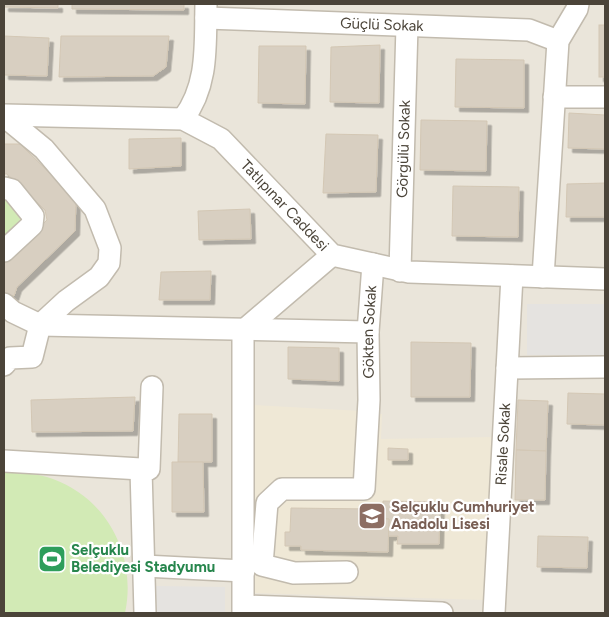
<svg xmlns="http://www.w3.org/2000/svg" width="609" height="617" viewBox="0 0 609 617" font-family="Figtree,sans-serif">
	<defs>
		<filter id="shadow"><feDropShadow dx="4.5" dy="4.5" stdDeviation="0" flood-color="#0004"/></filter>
	</defs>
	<rect width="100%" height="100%" fill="#f6f3ec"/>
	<rect fill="#eae5da" x="4" y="4" width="601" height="609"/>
	<polygon fill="#efe8d6" points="253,405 362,411 382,414 381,439 494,437 486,600 254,593"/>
	<g fill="#d2eab5">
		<polygon points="4,196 24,213 19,229 4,241"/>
		<path d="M4 472C21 473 37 473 53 479 108 499 137 557 125 613H4Z"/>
	</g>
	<g fill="#e5e3e0">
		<rect x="527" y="304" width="78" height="51"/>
		<polygon points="156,586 225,587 225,613 156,613"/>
	</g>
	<g fill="#d8cfc1" stroke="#d3c7b4" filter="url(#shadow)">
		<polygon points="4,4 58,4 58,8 4,7"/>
		<polygon points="72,4 184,4 184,10 72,9"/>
		<rect x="599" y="25" width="6" height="52"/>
		<polygon points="4,36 49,38 47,76 4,75"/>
		<polygon points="61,36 169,36 166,67 153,76 59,77"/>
		<polygon points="380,45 379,103 330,102 331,47"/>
		<polygon points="259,46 306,46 305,104 258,103"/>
		<polygon points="456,59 524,60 524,108 455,107"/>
		<polygon points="569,113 605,115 605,149 568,148"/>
		<polygon points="421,120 487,121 486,171 420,170"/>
		<polygon points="326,134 378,135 376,192 323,193"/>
		<polygon points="181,138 181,166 129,169 129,139"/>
		<polygon points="4,144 20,144 76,199 75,231 17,287 14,296 8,295 4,291 4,261 47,220 45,210 7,174 4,174"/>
		<polygon points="605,183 605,217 566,217 567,184"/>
		<polygon points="453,186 519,187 518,237 452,236"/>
		<polygon points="250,209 251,239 199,240 198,211"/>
		<polygon points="211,271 210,300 159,300 161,272"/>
		<polygon points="411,342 471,343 470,397 411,397"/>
		<polygon points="288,347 339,348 339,381 288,379"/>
		<polygon points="568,393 605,394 605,425 567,424"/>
		<polygon points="135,397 133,431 32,432 31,400"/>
		<polygon points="518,400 548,401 546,451 516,450"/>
		<polygon points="179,414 212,414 212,462 178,462"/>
		<polygon points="388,448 408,449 408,460 388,460"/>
		<polygon points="516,450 546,451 545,500 515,500"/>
		<polygon points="172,462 203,462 204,512 172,512"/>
		<polygon points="383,501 440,502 439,544 397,544 398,536 388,536 389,519 383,518"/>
		<polygon points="291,508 373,509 373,518 389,519 388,552 301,550 301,546 285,546 285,532 290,532"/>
		<polygon points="538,536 588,537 587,568 537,567"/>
	</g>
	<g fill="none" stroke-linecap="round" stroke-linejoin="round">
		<defs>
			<g id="minor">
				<path id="s1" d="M206 18 529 30 558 41"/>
				<polyline points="554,97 605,97"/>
				<path id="s2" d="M4 115 183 119 221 139 332 255 409 272 605 279"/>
				<polyline points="4,116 44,149 95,209 110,248 109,263 99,277 66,301 40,325 32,357 10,358 4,365"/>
				<path d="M183 119C209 85 205 44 206 4"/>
				<polyline points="4,188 12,190 33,216 32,225 4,251"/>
				<path id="s3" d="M400 271 407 26"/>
				<polyline points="543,277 558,41 577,9 578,4"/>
				<polyline points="4,304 13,312 40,325 368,332"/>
				<polyline points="507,368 605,367"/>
				<polyline points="4,461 141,469"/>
				<polyline points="144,566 244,571"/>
				<path id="s4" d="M347 572 294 573 262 565 267 503 282 489H364L369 400 368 332 373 264"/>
				<polyline points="244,606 442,613"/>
				<polyline points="145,613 141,469 149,469 152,387"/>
				<polyline points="243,613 243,331 332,255"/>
				<path id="s5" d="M494 613 512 276"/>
			</g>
		</defs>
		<use href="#minor" stroke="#c2bbae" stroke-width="24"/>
		<use href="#minor" stroke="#fff" stroke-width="21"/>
	</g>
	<defs>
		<symbol id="school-square" viewBox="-11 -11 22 22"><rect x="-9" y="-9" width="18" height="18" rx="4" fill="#8d6e63" stroke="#fff"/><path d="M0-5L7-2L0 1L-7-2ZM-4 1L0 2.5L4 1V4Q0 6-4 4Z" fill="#fff"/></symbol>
		<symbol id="stadium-square" viewBox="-11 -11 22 22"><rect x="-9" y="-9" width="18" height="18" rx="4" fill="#2e9e5b" stroke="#fff"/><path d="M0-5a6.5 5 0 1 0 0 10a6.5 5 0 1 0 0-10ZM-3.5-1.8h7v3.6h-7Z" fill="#fff"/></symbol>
	</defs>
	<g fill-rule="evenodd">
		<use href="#school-square" x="356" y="500" width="32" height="32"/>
		<use href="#stadium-square" x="36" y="543" width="32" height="32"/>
	</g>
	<g text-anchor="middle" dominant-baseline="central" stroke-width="4.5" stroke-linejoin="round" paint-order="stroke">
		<g font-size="15" fill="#4b4439" stroke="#fff">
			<text stroke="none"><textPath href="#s1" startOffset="176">Güçlü Sokak</textPath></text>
			<text stroke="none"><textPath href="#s3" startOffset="122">Görgülü Sokak</textPath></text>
			<text stroke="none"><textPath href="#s2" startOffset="314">Tatlıpınar Caddesi</textPath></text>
			<text stroke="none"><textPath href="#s4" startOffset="408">Gökten Sokak</textPath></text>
			<text stroke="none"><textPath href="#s5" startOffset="169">Risale Sokak</textPath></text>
		</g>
		<g font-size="15" font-weight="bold" fill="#785e54" stroke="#fff" text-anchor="start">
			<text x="391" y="507">Selçuklu Cumhuriyet<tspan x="391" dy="17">Anadolu Lisesi</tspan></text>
		</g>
		<g font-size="15" font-weight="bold" fill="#27864d" stroke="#fff" text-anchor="start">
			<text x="71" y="550">Selçuklu<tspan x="71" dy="17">Belediyesi Stadyumu</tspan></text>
		</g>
	</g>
	<rect width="609" height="617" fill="none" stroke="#4b4439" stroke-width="10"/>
</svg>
